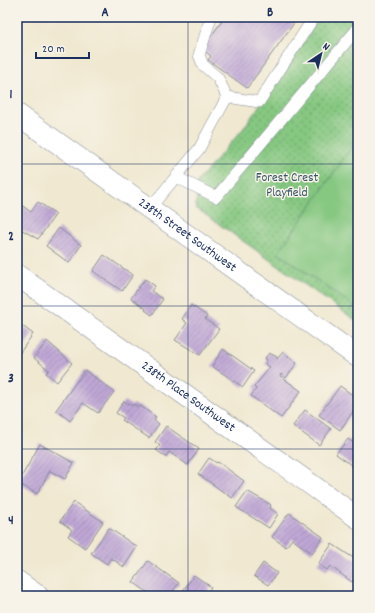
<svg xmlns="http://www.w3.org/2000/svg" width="375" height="613" viewBox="0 0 375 613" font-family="Dekko,sans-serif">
	<defs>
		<pattern id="park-dots" width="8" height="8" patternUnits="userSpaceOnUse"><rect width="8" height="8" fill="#86c881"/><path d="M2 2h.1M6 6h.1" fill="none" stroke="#6da36d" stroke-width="1.8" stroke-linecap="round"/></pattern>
		<pattern id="building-hatch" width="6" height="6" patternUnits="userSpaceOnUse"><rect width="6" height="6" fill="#c0a7d6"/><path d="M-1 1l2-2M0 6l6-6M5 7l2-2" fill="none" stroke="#9b88b1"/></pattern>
	</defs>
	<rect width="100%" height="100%" fill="#f7f3e8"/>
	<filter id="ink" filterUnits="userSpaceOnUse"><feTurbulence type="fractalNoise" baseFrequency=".025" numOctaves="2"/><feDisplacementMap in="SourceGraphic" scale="8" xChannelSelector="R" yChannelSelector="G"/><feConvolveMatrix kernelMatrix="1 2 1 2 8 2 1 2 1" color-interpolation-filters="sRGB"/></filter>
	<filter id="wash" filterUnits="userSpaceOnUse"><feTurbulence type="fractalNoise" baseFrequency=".012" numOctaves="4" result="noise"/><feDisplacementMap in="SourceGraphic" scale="16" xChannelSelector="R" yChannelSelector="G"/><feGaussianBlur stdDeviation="0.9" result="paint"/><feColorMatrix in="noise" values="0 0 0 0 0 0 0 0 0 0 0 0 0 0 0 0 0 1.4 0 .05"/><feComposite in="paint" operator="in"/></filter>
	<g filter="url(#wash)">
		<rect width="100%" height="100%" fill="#f0e8d0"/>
		<polygon fill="url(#park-dots)" stroke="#507c70" points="321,17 358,17 358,322 196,208 197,182 243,129"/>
		<polygon fill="#86c881" stroke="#507c70" points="356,141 358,143 358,309 278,253"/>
		<g id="blocks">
			<g fill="url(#building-hatch)">
				<polygon points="219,17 285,17 294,23 247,88 208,60 211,56 202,49 222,21 218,18"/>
				<polygon points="17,202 31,212 38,202 56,214 38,239 17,227"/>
				<polygon points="59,228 81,245 69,263 46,246"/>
				<polygon points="104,255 133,275 122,291 93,271"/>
				<polygon points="145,279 155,286 151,291 163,299 152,315 145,310 146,309 131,298"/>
				<polygon points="191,305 207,316 205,319 219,329 200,355 175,340 187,323 182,319"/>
				<polygon points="17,322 33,334 19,354 17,352"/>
				<polygon points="47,341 72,363 57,382 46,373 49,370 34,358"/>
				<polygon points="223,349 254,371 243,387 212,366"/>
				<polygon points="283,352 297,363 286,378 281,374 280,376 301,391 281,418 251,396 256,389 254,387 270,367 265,364 267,360 265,358 269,353 277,357 277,359"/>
				<polygon points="85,370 114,392 98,413 83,403 70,421 56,410"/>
				<polygon points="340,386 358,399 358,405 340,430 319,415"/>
				<polygon points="124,401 132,406 133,404 138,407 139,405 156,417 154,420 159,424 149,438 122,420 124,418 116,413"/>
				<polygon points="305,410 331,429 319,445 293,426"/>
				<polygon points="166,426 199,449 188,465 169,452 166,457 156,450 160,446 155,442"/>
				<polygon points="348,439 358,446 358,470 336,454"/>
				<polygon points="40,444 74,463 65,479 50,471 37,494 18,483"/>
				<polygon points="209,458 217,463 218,462 244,481 232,498 198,474"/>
				<polygon points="247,491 271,505 270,508 278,514 269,528 236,507"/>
				<polygon points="74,502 103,522 85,548 68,536 72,530 60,521"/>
				<polygon points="289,513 323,537 312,553 292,539 286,547 272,537"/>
				<polygon points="109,528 137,547 124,567 111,558 107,564 91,553"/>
				<polygon points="332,544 358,561 358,573 352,582 330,566 327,570 318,564"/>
				<polygon points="148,561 179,583 169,596 153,596 133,582"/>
				<polygon points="263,563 277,573 268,585 254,576"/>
				<polygon points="194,575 211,587 205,596 179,596"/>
			</g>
		</g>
	</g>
	<g filter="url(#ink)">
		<use href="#blocks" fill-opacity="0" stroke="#868c97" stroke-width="1"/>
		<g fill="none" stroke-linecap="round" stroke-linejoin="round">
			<defs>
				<g id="service">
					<polyline points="211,17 199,55 203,65 218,78 227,97"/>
					<polyline points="227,97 259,102 314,17"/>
					<polyline points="176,177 216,197 358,28"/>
					<polyline points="150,208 199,149 227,97"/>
				</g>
				<g id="minor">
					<path id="s1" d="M17 114 358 357"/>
					<path id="s2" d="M17 275 358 518"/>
					<polyline points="17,581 38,596"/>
				</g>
			</defs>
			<use href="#service" stroke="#868c97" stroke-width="12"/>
			<use href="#minor" stroke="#868c97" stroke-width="22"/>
			<use href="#service" stroke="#fff" stroke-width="11"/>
			<use href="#minor" stroke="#fff" stroke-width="21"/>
		</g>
	</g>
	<path fill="none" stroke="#1b2f5e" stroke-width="1" stroke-opacity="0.55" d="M188 17V596M17 164H358M17 306H358M17 449H358"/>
	<g text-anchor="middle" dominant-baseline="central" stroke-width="3" stroke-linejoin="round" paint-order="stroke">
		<g font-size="13" fill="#365567" stroke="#f7f3e8">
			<text x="287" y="178">Forest Crest<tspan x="287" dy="15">Playfield</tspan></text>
		</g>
		<g font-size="13" fill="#1b2f5e" stroke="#f7f3e8">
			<text stroke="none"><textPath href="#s1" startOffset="209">238th Street Southwest</textPath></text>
			<text stroke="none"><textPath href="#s2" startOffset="210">238th Place Southwest</textPath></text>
		</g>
	</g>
	<rect width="375" height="613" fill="none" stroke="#f7f3e8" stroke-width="44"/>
	<g transform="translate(321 54) rotate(35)" stroke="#f7f3e8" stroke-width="3" paint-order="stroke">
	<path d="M0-3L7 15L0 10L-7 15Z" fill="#1b2f5e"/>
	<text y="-6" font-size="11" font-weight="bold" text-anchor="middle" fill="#1b2f5e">N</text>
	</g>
	<path d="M36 52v6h53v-6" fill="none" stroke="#1b2f5e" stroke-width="2"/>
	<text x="42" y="52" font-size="12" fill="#1b2f5e" stroke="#f7f3e8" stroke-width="3" paint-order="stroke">20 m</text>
	<rect x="22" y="22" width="331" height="569" fill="none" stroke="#1b2f5e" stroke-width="1.5"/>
	<g font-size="13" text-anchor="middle" font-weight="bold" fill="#1b2f5e">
		<text x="105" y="16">A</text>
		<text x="270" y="16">B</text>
		<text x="11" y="98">1</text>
		<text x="11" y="240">2</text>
		<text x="11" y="382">3</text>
		<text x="11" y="524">4</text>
	</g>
</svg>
